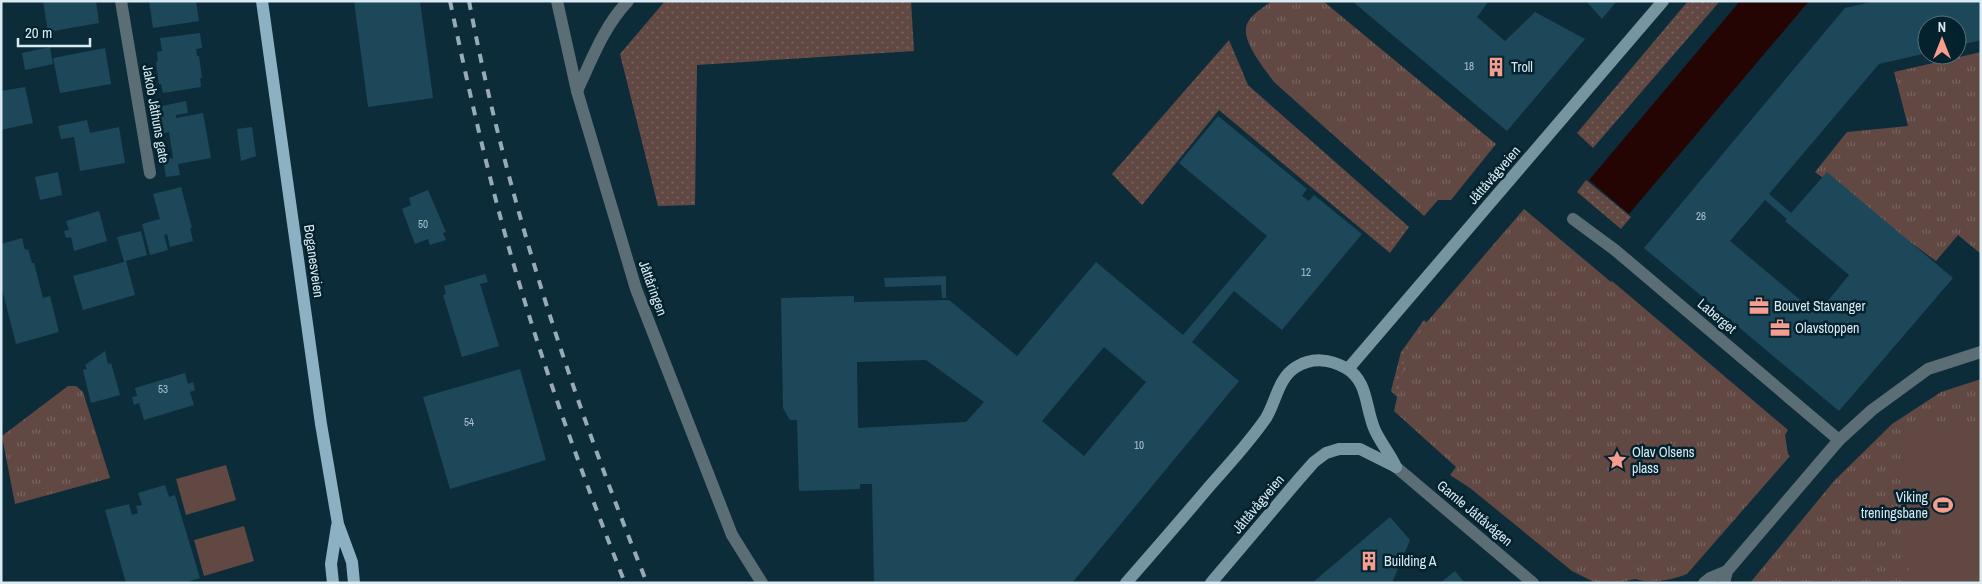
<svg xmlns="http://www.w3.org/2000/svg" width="1982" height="584" viewBox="0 0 1982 584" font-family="'Archivo Narrow',sans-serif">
	<defs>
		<pattern id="grass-dots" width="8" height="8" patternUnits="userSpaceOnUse" patternTransform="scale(1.25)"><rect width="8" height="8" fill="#614843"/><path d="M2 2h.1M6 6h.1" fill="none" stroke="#77635f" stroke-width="1.8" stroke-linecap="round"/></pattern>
		<pattern id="park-tufts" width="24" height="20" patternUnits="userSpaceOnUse" patternTransform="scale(1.25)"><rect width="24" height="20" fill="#614843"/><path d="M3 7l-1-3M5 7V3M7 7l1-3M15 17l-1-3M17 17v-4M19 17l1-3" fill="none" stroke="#77635f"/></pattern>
	</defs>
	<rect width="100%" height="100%" fill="#0d2c39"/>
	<g fill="url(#grass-dots)">
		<polygon points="665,1 911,1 914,51 697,65 695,205 658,206 620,54"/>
		<polygon points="1688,1 1720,1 1593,148 1577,133"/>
		<polygon points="1229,40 1248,85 1409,227 1390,253 1219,110 1142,205 1112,174"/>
		<polygon points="1586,180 1631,217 1621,229 1577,192"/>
		<polygon points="1424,320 1446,339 1403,403 1391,391 1401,352"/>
	</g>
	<g fill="url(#park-tufts)">
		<path d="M1272 1H1323L1496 144 1451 200H1438L1424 216 1274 82C1265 69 1238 38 1248 22 1253 13 1264 7 1272 1Z"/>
		<polygon points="1981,52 1981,254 1958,235 1936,261 1815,172 1847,132 1908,126 1894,72"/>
		<path d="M1524 209 1611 282 1612 281 1788 430 1785 435 1788 454 1790 456 1687 574C1673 580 1650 584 1635 579L1617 583H1596L1572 571 1470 488 1450 475 1456 467 1394 411 1409 343Z"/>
		<polygon points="1981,379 1981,583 1750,583 1834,481 1892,424 1941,392"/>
		<polygon points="68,386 76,386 83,392 110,478 15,504 2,436"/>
	</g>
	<g fill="#614843">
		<polygon points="1981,423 1981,583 1909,583 1902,426"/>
		<polygon points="226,465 236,500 186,515 176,479"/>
		<polygon points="244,526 254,561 204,576 194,540"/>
	</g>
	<polygon fill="#240503" points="1740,1 1809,1 1629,214 1589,180"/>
	<g fill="#1d485a" fill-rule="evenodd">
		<polygon points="43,1 96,1 99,23 48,32"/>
		<polygon points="149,1 196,1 199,21 153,28"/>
		<polygon points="354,1 420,1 433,98 368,107"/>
		<polygon points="1352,1 1489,1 1477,17 1505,41 1535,12 1585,39 1507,131"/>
		<polygon points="1586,1 1617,1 1602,19"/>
		<path d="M1875 1H1981V40L1957 46V25H1927V53L1879 64 1769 194 1791 213 1827 172 1953 278 1839 411 1644 248 1845 8ZM1765 200 1787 219 1785 221 1849 275 1817 314 1730 241Z"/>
		<polygon points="200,33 202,48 196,49 197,56 199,56 202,78 200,78 201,87 163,93 161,84 159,84 156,62 158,61 157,52 162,51 160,38"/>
		<polygon points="50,47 53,64 25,70 22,53"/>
		<polygon points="105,48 111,84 60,93 53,58"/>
		<polygon points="25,87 33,123 1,130 1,91"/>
		<polygon points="186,101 188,113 176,115 176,118 203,113 211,158 178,164 180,175 166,177 163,160 173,158 169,132 161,134 157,107"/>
		<path d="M1218 116 1307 189 1302 196 1309 201 1314 195 1362 234 1282 330 1234 291 1192 342 1239 381 1072 583H874L872 484H860V489L799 491 797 420H790L783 408 781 298 854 296V302L949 300 1017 356 1096 262 1183 335 1267 236 1179 163ZM1104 347 1146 382 1084 456 1042 421ZM926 360 984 402 966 422 858 428 857 362Z"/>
		<polygon points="87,120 90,133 119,127 125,163 80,171 74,137 61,139 58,126"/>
		<polygon points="252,127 256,156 241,161 237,129"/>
		<polygon points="58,172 62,195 40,200 35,177"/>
		<polygon points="181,187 192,228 190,228 193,241 170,247 167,234 164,235 168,250 150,255 142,224 160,219 153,194"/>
		<polygon points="428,190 446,232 443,233 446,240 430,245 428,239 415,244 402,209 411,205 409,198"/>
		<polygon points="99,211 107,241 74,251 71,237 66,238 64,231 69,230 66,221"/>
		<polygon points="141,231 147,255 126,261 135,295 83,310 73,276 124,262 117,237"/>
		<polygon points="22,238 25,250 28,249 32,263 34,263 43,298 50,296 59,332 16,344 1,285 1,244"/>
		<polygon points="485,274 488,282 480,284 499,346 462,357 443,295 446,294 444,286"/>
		<polygon points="946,276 946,298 942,298 941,285 885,287 884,278"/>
		<polygon points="105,351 108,364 111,363 120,395 91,403 83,370 87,369 85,365"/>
		<polygon points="520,369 546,460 450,489 423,397"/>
		<polygon points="185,373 188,384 193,382 195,390 190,392 194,405 144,420 139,403 134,405 132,397 137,396 135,388"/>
		<polygon points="165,485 169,497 175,495 200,578 184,583 126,583 105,510 129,504 132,515 138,513 136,506 142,505 138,493"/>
		<polygon points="1390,517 1410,540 1392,583 1312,583"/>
		<polygon points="1455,571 1465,583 1440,583"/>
	</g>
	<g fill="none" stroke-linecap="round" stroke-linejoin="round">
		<g stroke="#5b6d75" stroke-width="12">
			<polyline points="121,1 150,173"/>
			<polyline points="557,1 577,91 636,289 732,535 762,583"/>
			<path d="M577 91C592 59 604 26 628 1"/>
			<polyline points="1573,219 1615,250 1839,440"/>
			<polyline points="1396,467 1533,583"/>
			<polyline points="1704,583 1710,578 1727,571"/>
			<polyline points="1724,583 1727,571 1839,440 1872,410 1928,369 1981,352"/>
		</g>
		<g stroke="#7794a1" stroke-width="12">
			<polyline points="1348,369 1663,1"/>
			<path d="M1126 583C1154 551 1181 520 1208 488 1228 465 1249 443 1266 418 1276 402 1278 378 1296 367 1312 357 1330 359 1346 368 1368 381 1365 406 1374 428 1379 441 1390 453 1396 467"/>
			<polyline points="1211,583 1299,479 1314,462 1326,453 1339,449 1360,449 1396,467"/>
		</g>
		<g stroke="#8cb1c3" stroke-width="12">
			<polyline points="262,1 321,424 338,524 352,562 354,583"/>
			<polyline points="333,583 331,564 337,526"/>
		</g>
		<g stroke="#96abb5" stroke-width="4" stroke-dasharray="9 9" stroke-linecap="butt">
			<path d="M450 1C469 91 489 181 515 269 546 375 584 480 625 583"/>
			<path d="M469 1C507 201 571 394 647 583"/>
		</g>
	</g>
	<defs>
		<symbol id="building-bare" viewBox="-9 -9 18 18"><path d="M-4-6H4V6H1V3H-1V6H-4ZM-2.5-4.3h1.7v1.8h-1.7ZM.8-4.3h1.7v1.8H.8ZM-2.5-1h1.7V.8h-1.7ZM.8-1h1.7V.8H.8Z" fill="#f59d8f" stroke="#03222e" stroke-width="2.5" paint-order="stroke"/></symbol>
		<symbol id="office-bare" viewBox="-9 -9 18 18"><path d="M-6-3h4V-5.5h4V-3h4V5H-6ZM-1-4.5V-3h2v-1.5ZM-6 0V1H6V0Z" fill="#f59d8f" stroke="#03222e" stroke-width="2.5" paint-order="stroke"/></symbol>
		<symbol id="sight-bare" viewBox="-9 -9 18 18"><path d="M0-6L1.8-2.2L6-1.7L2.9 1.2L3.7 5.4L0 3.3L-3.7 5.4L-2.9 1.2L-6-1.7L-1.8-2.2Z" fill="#f59d8f" stroke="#03222e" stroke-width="2.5" paint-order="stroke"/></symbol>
		<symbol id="stadium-bare" viewBox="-9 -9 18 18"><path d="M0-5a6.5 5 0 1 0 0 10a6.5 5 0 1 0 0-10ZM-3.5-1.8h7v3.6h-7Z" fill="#f59d8f" stroke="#03222e" stroke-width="2.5" paint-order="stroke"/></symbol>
	</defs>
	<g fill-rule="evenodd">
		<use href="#building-bare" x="1482" y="53" width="28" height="28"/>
		<use href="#office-bare" x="1745" y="292" width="28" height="28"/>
		<use href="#office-bare" x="1766" y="314" width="28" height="28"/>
		<use href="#sight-bare" x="1603" y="446" width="28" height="28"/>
		<use href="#stadium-bare" x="1929" y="491" width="28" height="28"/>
		<use href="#building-bare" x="1355" y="547" width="28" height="28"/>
	</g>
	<g text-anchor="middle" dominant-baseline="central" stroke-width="5" stroke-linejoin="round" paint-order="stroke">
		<g font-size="11" fill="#aac2cc">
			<text x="1469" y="66">18</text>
			<text x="1701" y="216">26</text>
			<text x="423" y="224">50</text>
			<text x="1306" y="272">12</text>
			<text x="163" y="389">53</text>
			<text x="469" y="422">54</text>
			<text x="1139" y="445">10</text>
		</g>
		<g font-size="14" fill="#d9eaf2" stroke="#03222e" text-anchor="start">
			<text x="1511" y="67">Troll</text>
			<text x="1774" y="306">Bouvet Stavanger</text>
			<text x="1795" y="328">Olavstoppen</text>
			<text x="1632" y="452">Olav Olsens<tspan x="1632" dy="16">plass</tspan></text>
			<text x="1928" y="497" text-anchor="end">Viking<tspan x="1928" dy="16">treningsbane</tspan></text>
			<text x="1384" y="561">Building A</text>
		</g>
		<g font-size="14" fill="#d9eaf2" stroke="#03222e">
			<text transform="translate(156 114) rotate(80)">Jakob Jåthuns gate</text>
			<text transform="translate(1494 175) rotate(-49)">Jåttåvågveien</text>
			<text transform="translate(314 261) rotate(82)">Boganesveien</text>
			<text transform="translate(653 288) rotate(70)">Jåttåringen</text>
			<text transform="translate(1717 316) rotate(40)">Laberget</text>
			<text transform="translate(1258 504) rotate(-50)">Jåttåvågveien</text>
			<text transform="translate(1475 513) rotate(40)">Gamle Jåttåvågen</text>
		</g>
	</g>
	<rect width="1982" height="584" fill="none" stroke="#d9eaf2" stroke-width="5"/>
	<g transform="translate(1942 40)"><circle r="24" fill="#03222e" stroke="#59727c"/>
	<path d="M0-4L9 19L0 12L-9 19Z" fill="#f59d8f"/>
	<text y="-8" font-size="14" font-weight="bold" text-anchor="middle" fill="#d9eaf2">N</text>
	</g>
	<path d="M18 38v8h72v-8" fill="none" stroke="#d9eaf2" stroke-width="2.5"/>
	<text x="25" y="38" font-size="15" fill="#d9eaf2" stroke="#03222e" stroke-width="4" paint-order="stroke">20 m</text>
</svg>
